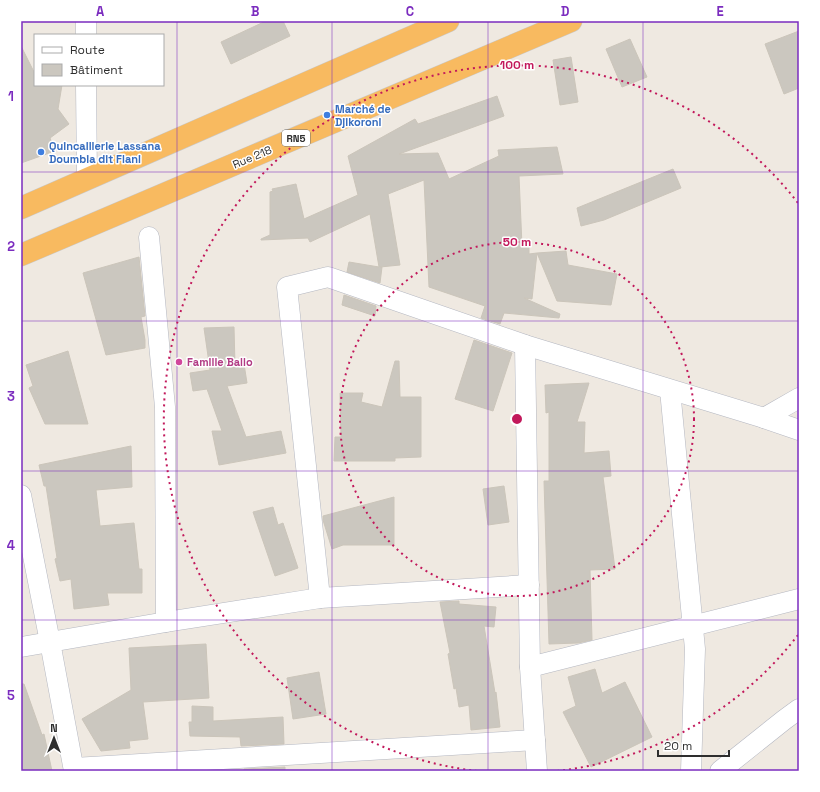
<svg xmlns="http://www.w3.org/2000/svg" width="820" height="792" viewBox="0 0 820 792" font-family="'Space Grotesk',sans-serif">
	<rect width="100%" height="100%" fill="#efe9e1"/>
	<g fill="#cbc7bf" stroke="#cbc5ba">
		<polygon points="266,21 283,21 290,36 231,64 221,42"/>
		<polygon points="799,31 799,88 784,94 765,44"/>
		<polygon points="630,39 647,77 622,87 606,49"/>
		<polygon points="21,46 35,74 35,85 62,85 58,109 69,124 50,138 55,151 21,163"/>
		<polygon points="571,57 578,102 560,105 553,60"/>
		<polygon points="497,96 504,116 399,154 438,153 449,179 499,156 498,150 557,147 563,174 519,176 522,246 529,246 529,254 537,253 532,299 524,298 560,314 559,318 504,313 500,324 481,318 485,306 429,287 424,180 388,194 400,265 380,267 382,267 380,283 347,272 349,262 379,267 370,214 310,242 308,238 261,240 261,239 270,235 270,192 273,191 272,189 296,184 304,219 358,195 348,156 415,119 418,124"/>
		<polygon points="673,169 681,188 604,220 581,226 577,208"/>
		<polygon points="566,251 568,265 617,274 611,305 557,301 537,253"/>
		<polygon points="139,257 145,316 141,317 145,340 145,348 106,355 83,273"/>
		<polygon points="344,295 376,306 375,316 342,305"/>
		<polygon points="234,327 235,366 244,364 247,383 227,386 246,437 281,431 286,453 219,465 212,431 222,431 207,389 193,391 190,373 210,370 204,328"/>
		<polygon points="474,340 512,353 493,411 455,399"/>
		<polygon points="68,351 88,424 45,424 29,388 33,386 26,365"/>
		<polygon points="395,361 399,361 400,397 421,397 421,457 395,458 395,461 334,461 335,437 341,437 340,393 363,393 361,402 382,407"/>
		<polygon points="589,383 577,422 585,422 584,453 609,451 611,476 603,477 615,569 590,570 592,640 578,643 549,644 544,481 549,481 549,412 546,413 545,385"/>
		<polygon points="131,446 132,487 96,490 100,526 134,523 139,569 142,569 142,593 107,593 109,605 74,609 71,579 60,581 55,559 57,558 46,486 44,486 39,465"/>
		<polygon points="504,486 509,522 488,525 483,489"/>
		<polygon points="394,497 394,545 343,545 332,549 323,520 323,516"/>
		<polygon points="273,507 278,525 283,523 298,568 275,576 253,512"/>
		<polygon points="459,601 459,604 496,607 494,627 484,626 495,693 496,692 500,727 471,730 469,705 459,707 456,688 454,689 448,654 450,653 440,602"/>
		<polygon points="206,644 209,698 143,702 148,739 129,741 130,748 101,751 82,719 131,690 129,648"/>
		<polygon points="595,669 602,693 625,682 652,737 591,767 563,712 576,706 568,677"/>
		<polygon points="319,672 326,714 293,719 287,678"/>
		<polygon points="21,684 24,684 42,735 44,734 52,771 21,771"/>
		<polygon points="192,706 213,707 213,721 283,717 284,744 241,746 240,737 190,736 189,722 192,722"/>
		<polygon points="285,767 285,771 244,771 244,769"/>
	</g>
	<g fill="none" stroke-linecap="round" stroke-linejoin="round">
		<defs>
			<g id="minor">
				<polyline points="86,21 86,35"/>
				<polyline points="86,85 87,178"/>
				<polyline points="149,237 165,407 166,622"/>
				<polyline points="525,345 530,667 537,771"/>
				<polyline points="670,390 695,649 691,771"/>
				<polyline points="764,418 799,398"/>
				<polyline points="21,495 50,642 74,771"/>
				<polyline points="320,598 287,287 328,277 525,345 764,418 799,430"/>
				<polyline points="21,647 166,622 320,598 529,585"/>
				<polyline points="530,667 799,599"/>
				<polyline points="74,768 535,740"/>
				<polyline points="720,771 784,720 799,709"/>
			</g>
			<g id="trunk">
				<polyline points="21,208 448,21"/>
				<polyline points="21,255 571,21"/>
			</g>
		</defs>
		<use href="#minor" stroke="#b4b7c1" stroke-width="21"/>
		<use href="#trunk" stroke="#c9c9c9" stroke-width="23"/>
		<use href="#minor" stroke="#fff" stroke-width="20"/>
		<use href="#trunk" stroke="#f8ba60" stroke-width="22"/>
	</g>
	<path fill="none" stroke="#7b2cbf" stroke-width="1" stroke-opacity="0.55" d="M177 21V771M332 21V771M488 21V771M643 21V771M21 172H799M21 321H799M21 471H799M21 620H799"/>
	<g fill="none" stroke="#c2185b" stroke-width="2" stroke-dasharray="2 4">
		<circle cx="517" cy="419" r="177"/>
		<path d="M798 635A354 354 0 0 1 557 771M477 771A354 354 0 1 1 798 203"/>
	</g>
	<g fill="#3f7fe0" stroke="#fff" stroke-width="1.5">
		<circle cx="327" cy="115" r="4"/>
		<circle cx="41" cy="152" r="4"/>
	</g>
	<circle fill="#d1479c" stroke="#fff" stroke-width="1.5" cx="179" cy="362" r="4"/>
	<g text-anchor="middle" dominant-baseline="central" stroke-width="3" stroke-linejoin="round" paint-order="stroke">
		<rect fill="#fff" stroke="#6d6d6d" stroke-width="1" x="282" y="130" width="28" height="16" rx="3"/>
		<g font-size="10" font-weight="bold" fill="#2e2e2e">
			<text x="296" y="138">RN5</text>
		</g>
		<g font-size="11" font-weight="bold" fill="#366cbe" stroke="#fff" text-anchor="start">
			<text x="335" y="109">Marché de<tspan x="335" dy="13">Djikoroni</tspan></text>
			<text x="49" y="146">Quincaillerie Lassana<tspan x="49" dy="13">Doumbia dit Flani</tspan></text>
		</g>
		<g font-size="11" fill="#2e2e2e" stroke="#fff">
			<text transform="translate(252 157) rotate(-23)">Rue 218</text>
		</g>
		<g font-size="11" font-weight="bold" fill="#b23c85" stroke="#fff" text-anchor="start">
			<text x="187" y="362">Famille Ballo</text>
		</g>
	</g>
	<circle cx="517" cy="419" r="6" fill="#c2185b" stroke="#fff" stroke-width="2"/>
	<g font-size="12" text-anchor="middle" font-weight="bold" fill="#c2185b" stroke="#fff" stroke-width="3" stroke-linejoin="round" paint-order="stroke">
		<text x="517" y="69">100 m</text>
		<text x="517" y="246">50 m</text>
	</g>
	<rect width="820" height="792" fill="none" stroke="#ffffff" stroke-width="44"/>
	<rect x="34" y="34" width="130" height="52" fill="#ffffff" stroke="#ababab"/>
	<rect x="42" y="47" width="20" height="6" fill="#ffffff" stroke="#ababab"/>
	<text x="70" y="54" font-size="12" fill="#2e2e2e">Route</text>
	<rect x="42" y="64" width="20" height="12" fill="#cbc7bf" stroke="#ababab"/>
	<text x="70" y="74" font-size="12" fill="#2e2e2e">Bâtiment</text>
	<g transform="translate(54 738)" stroke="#ffffff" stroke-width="3" paint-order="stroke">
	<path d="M0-3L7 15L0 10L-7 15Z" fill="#2e2e2e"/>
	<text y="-6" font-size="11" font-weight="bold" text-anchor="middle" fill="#2e2e2e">N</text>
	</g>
	<path d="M658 750v6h71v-6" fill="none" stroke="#2e2e2e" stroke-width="2"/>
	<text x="664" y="750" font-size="12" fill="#2e2e2e" stroke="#ffffff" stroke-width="3" paint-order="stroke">20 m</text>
	<rect x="22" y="22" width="776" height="748" fill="none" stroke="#7b2cbf" stroke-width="1.5"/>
	<g font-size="13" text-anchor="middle" font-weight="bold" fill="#7b2cbf">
		<text x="100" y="16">A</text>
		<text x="255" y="16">B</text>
		<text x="410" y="16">C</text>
		<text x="565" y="16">D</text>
		<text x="720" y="16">E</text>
		<text x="11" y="101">1</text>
		<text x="11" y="251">2</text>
		<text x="11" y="401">3</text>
		<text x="11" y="550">4</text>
		<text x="11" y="700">5</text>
	</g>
</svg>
